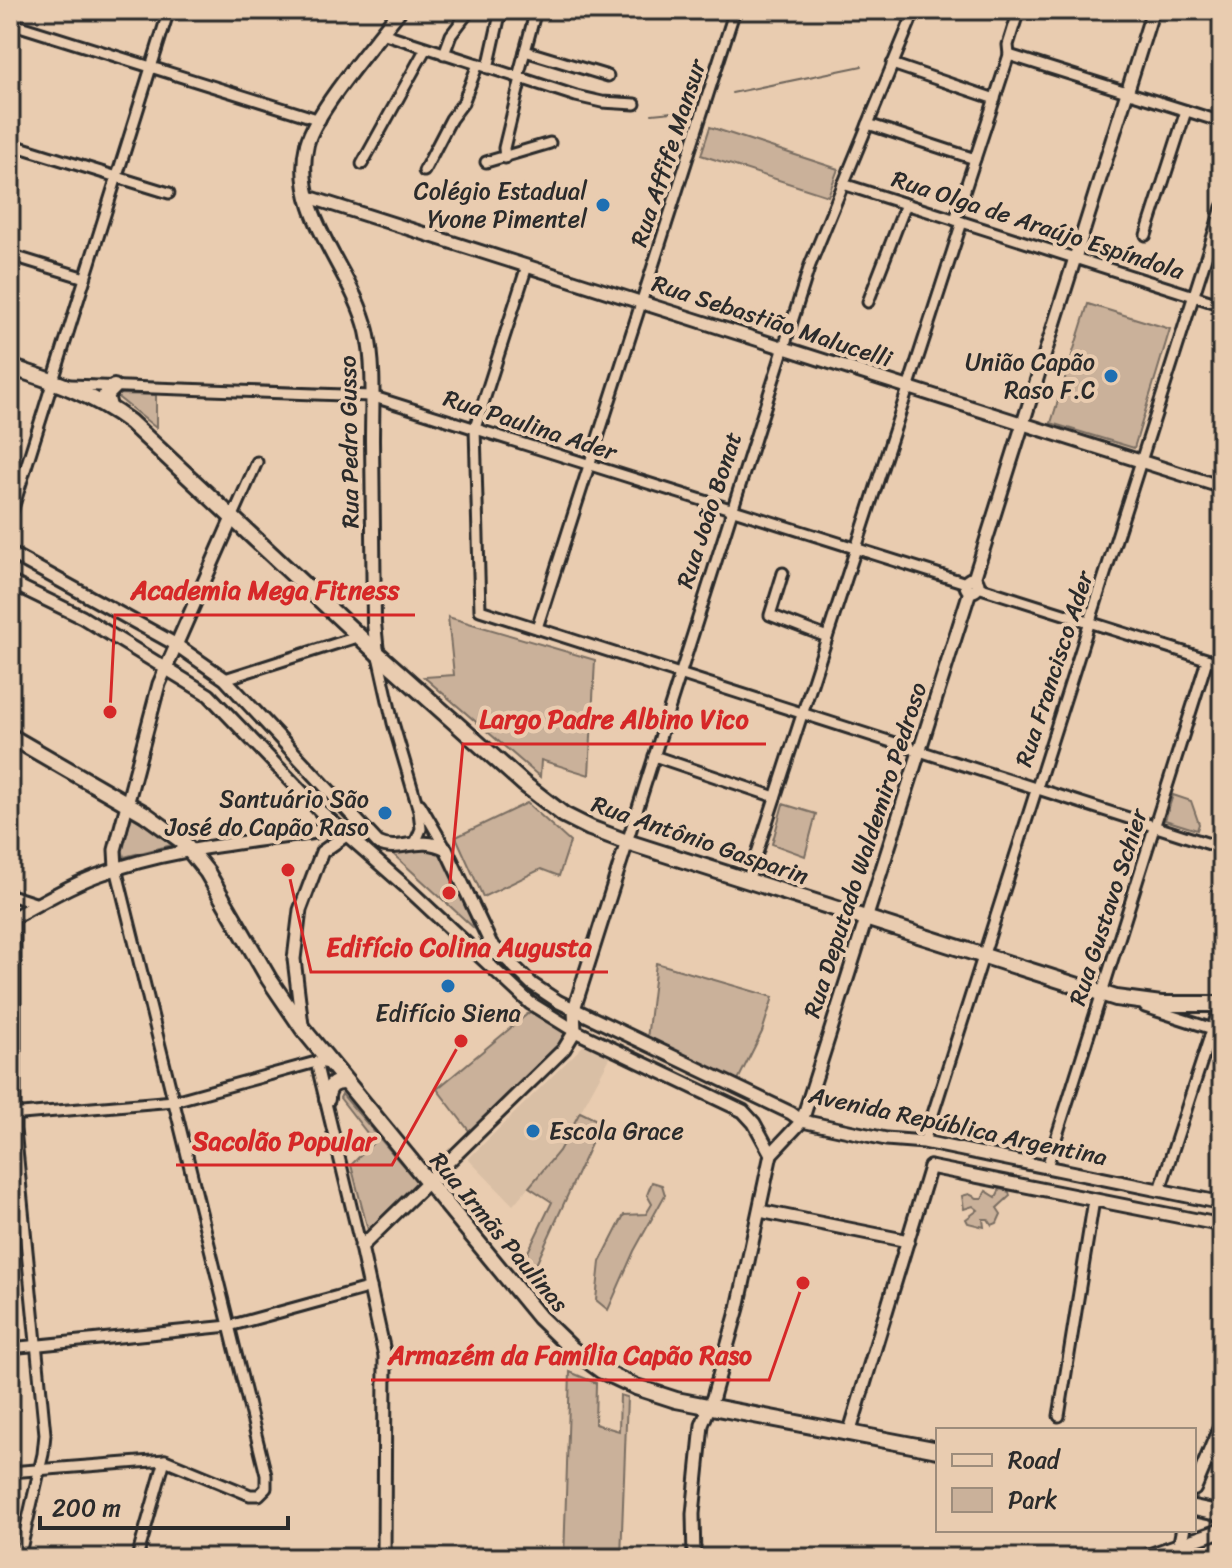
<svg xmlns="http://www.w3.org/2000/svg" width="1232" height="1568" viewBox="0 0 1232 1568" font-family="Sriracha,sans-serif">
	<rect width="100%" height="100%" fill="#e9ccb0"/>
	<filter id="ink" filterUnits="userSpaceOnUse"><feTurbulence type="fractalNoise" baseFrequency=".0125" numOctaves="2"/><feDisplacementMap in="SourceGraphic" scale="16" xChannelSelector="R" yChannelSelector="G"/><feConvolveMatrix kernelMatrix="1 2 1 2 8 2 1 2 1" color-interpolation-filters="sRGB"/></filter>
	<g filter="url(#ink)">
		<polygon fill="#d9bfa5" points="586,1043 612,1054 559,1151 513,1205 468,1159"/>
		<g fill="#cab19a" stroke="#7a6e62" stroke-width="2">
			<polygon points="710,127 838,169 828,196 701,155"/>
			<polygon points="1088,304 1170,329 1134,448 1051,423"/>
			<polygon points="114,394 156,395 156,428"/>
			<polygon points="448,617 595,660 589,775 541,760 540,777 424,677 454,675"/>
			<polygon points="1173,795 1191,801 1199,824 1197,830 1165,820"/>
			<polygon points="527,803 570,842 559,876 541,869 483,897 456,837"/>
			<polygon points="783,804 816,814 805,856 772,844"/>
			<polygon points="132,816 172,845 124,857 122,849"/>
			<polygon points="428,847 447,858 475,929 393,854"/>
			<polygon points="656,963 773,997 762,1032 737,1082 647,1039"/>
			<polygon points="531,1011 565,1033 557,1047 470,1132 437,1089"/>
			<polygon points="342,1094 417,1182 368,1230 351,1165 374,1142 340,1098"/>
			<polygon points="580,1112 601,1122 534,1269 524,1260 552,1202 529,1187 559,1151"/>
			<polygon points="652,1182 662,1185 665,1195 634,1251 608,1310 596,1300 600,1262 624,1215 646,1214 652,1204 647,1195"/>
			<polygon points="1000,1189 1009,1192 1010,1196 997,1208 1001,1214 997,1223 992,1225 988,1219 983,1219 984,1227 968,1223 966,1219 978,1210 973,1206 964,1209 962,1196 969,1194 977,1198 982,1198 986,1191 996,1197"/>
			<polygon points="570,1372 596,1383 595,1424 619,1431 620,1395 627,1397 621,1558 564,1558"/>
		</g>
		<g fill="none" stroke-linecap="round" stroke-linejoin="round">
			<g stroke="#70665b" stroke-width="2">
				<polyline points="732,93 862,66"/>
				<polyline points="652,114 693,110"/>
			</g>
			<defs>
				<g id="minor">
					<polyline points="892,10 912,16"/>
					<polyline points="10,23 320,120"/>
					<polyline points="382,33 576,96 602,102 635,104"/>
					<polyline points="525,51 608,76"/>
					<polyline points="444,54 451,35 470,10"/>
					<polyline points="1009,55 1222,122"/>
					<polyline points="892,64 995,99"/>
					<polyline points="488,68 501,10"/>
					<polyline points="518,77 536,10"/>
					<polyline points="868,124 975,159"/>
					<polyline points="10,144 169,193"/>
					<polyline points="505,158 504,148 521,78"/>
					<polyline points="486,162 550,143"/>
					<polyline points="362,164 426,48"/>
					<polyline points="424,171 451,119 463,103 478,64"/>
					<polyline points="843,184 1222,305"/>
					<polyline points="955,220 1009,55 1008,45 1019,10"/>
					<polyline points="1146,235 1186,111"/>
					<polyline points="10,255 85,278"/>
					<polyline points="527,266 475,428 480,610 1222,848"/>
					<polyline points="868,302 906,204"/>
					<polyline points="71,385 371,396 966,583"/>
					<polyline points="233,516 257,462"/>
					<polyline points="10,518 169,10"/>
					<polyline points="783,573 770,615 827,637"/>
					<polyline points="978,587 1222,664"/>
					<polyline points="537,628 735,10"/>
					<polyline points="378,656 393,723 419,811 421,829 416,841"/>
					<polyline points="225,679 360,636"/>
					<polyline points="654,756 775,797"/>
					<polyline points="420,804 446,849"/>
					<polyline points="627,842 810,265 915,10"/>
					<polyline points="748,881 962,222"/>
					<polyline points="10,895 38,904"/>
					<polyline points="15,916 15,1129 45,1434 43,1454 19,1558"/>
					<polyline points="1145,1007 1222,1032"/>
					<polyline points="316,1062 361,1247"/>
					<polyline points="10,1115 174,1101 316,1062 331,1064"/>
					<polyline points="924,1142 1222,207"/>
					<polyline points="1047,1167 1207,660"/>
					<polyline points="1160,1190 1222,999"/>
					<polyline points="10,1348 229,1326 371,1287"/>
					<polyline points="1059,1416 1094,1200"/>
					<polyline points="10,1472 165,1460 250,1495 259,1495 266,1488 266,1475 116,868"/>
					<polyline points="137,1558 165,1460"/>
				</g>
				<g id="tertiary">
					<polyline points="309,197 1222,487"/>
					<path d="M10 553 175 644 225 679 378 843C400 854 418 834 446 849L491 944 532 984 559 1002 791 1113 802 1121 886 1139 924 1142 1222 1203"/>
					<circle cx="972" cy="585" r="6"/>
					<polyline points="974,579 1153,10"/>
					<polyline points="10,582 82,617 209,695 321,812 404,885 530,1003 575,1031 743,1111 754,1123 771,1154"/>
					<polyline points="116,868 115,850 159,684 233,516"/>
					<path d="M10 919C41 903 71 884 104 873 171 848 246 843 315 832"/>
					<polyline points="302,1025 294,959 300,910 322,852 346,835"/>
					<polyline points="575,1031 574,1009 627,842"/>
					<polyline points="771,1154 802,1121 970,591"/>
					<polyline points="930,1167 1222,1225"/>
					<polyline points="760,1211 908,1241"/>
					<polyline points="849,1434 930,1167"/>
					<polyline points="384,1558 385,1356 361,1247 564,1049 575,1031"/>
					<polyline points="694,1558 693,1514 702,1425 713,1397 738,1308 771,1154"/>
				</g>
				<g id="secondary">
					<path d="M377 653 374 623C373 562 373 501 372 441 372 405 375 366 367 331 352 268 290 214 307 144 316 110 376 41 400 10"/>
					<polyline points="1194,1489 1222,1423"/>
					<polyline points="1183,1530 1180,1545 1185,1558"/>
					<polyline points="1142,1558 1222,1530"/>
				</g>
				<g id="primary">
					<path d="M10 367C54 381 93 394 130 422L377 653 524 784 564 815 590 828 627 842 1116 998 1161 1004H1222"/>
					<polyline points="109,407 106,395 114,387"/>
					<polyline points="10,736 145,814 182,841 207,872 269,979 303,1029 539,1317 572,1349 602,1371 636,1387 676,1400 938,1450"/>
					<path d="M327 1099C327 1087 334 1081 346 1082"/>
					<polyline points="1194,1508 1222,1514"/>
				</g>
			</defs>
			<use href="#minor" stroke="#2b2b2b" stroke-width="15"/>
			<use href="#tertiary" stroke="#2b2b2b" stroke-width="17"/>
			<use href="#secondary" stroke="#2b2b2b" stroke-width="18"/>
			<use href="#primary" stroke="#2b2b2b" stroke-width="20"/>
			<use href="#minor" stroke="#e9ccb0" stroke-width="9"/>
			<use href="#tertiary" stroke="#e9ccb0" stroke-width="11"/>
			<use href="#secondary" stroke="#e9ccb0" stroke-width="12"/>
			<use href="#primary" stroke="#e9ccb0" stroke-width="14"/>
		</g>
	</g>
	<g fill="#1f6fb2" stroke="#e9ccb0" stroke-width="3">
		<circle cx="603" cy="205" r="8"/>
		<circle cx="1111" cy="376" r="8"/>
		<circle cx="385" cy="813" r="8"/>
		<circle cx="448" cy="986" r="8"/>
		<circle cx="533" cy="1131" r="8"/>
	</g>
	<g text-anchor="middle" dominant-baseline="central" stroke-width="8" stroke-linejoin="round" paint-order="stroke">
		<g font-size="24" fill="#2b2b2b" stroke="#e9ccb0">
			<text transform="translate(668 153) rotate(-72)">Rua Affife Mansur</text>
			<text transform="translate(1038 225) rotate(18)">Rua Olga de Araújo Espíndola</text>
			<text transform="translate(772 321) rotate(18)">Rua Sebastião Malucelli</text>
			<text transform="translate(530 425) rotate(18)">Rua Paulina Ader</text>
			<text transform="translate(349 442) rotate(-91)">Rua Pedro Gusso</text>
			<text transform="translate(709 510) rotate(-72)">Rua João Bonat</text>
			<text transform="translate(1054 669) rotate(-72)">Rua Francisco Ader</text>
			<text transform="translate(700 840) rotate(19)">Rua Antônio Gasparin</text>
			<text transform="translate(865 850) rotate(-72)">Rua Deputado Waldemiro Pedroso</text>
			<text transform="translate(1108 907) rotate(-72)">Rua Gustavo Schier</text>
			<text transform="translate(958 1126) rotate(12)">Avenida República Argentina</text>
			<text transform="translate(499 1232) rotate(50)">Rua Irmãs Paulinas</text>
		</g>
		<g font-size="24" fill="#2b2b2b" stroke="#e9ccb0" text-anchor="end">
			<text x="587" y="191">Colégio Estadual<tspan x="587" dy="28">Yvone Pimentel</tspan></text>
			<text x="1095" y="362">União Capão<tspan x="1095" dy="28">Raso F.C</tspan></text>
			<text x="369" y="799">Santuário São<tspan x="369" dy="28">José do Capão Raso</tspan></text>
			<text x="448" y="1013" text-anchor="middle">Edifício Siena</text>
			<text x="549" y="1131" text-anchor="start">Escola Grace</text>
		</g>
	</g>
	<path fill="none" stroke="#d62828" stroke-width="3" d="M110 712L115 615H415M449 893L463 744H766M288 870L311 972H608M461 1041L392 1165H176M803 1283L769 1380H371"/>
	<g fill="#d62828" stroke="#e9ccb0" stroke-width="3">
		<circle cx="110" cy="712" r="8"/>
		<circle cx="449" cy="893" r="8"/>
		<circle cx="288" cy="870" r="8"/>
		<circle cx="461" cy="1041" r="8"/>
		<circle cx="803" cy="1283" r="8"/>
	</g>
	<g font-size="26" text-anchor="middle" font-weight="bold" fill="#d62828" stroke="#e9ccb0" stroke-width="8" stroke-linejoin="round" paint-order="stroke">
		<text x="265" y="599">Academia Mega Fitness</text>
		<text x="614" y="728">Largo Padre Albino Vico</text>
		<text x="459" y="956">Edifício Colina Augusta</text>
		<text x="284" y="1150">Sacolão Popular</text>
		<text x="570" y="1364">Armazém da Família Capão Raso</text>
	</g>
	<rect width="1232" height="1568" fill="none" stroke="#e9ccb0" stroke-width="40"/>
	<rect x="20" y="20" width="1192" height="1528" fill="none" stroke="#2b2b2b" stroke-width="3" filter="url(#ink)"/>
	<rect x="936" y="1428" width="260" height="104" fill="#e9ccb0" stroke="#9d8c7b" stroke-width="2"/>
	<rect x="952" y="1454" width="40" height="12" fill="#e9ccb0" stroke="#9d8c7b" stroke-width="2"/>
	<text x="1008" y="1468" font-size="24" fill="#2b2b2b">Road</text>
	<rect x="952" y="1488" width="40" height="24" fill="#cab19a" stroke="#9d8c7b" stroke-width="2"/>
	<text x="1008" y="1508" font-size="24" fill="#2b2b2b">Park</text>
	<path d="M40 1516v12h248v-12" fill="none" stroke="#2b2b2b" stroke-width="4"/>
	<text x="52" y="1516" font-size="24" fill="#2b2b2b" stroke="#e9ccb0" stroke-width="6" paint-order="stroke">200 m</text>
</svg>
